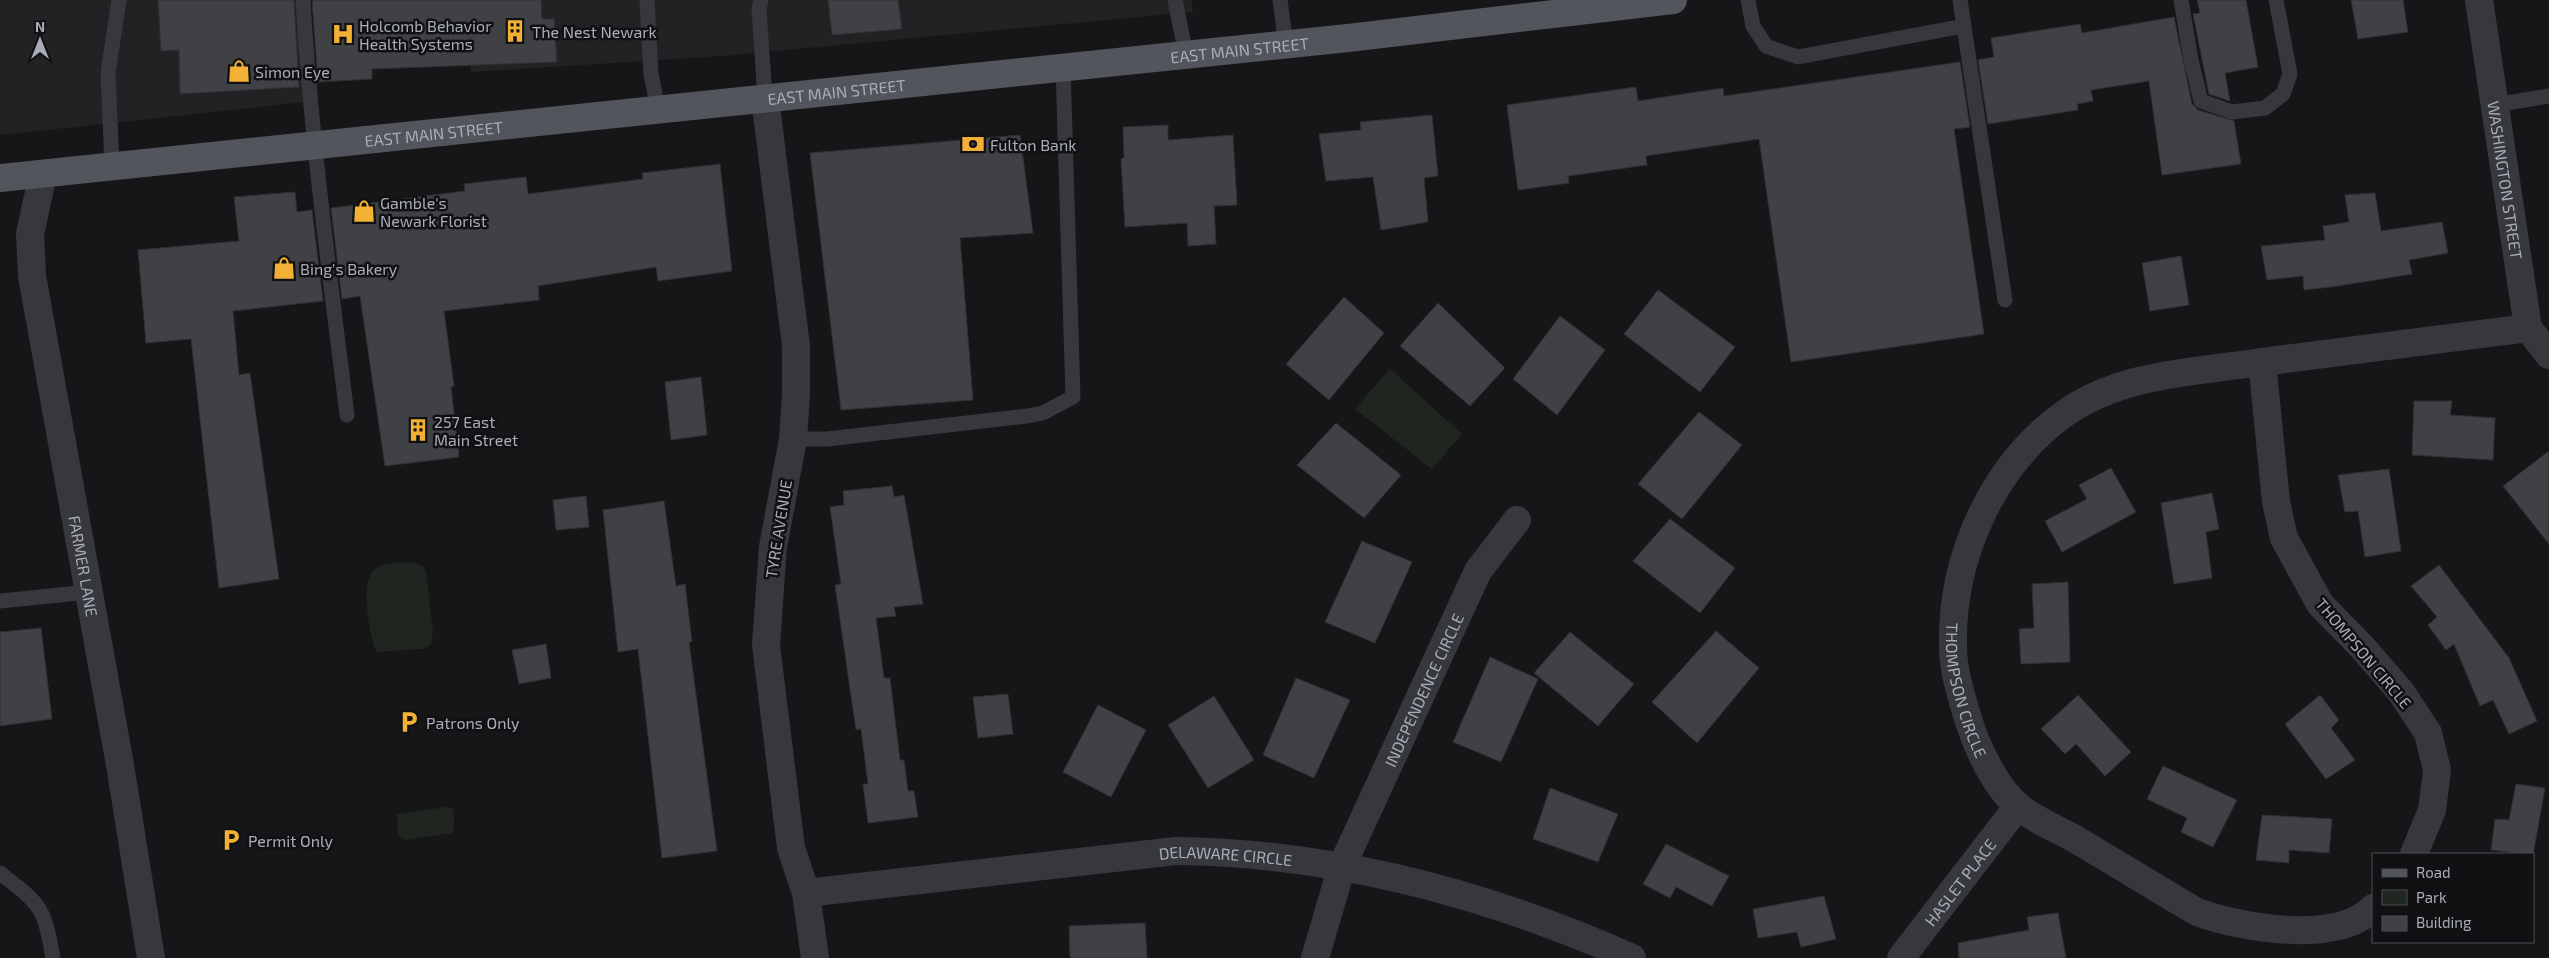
<svg xmlns="http://www.w3.org/2000/svg" width="2549" height="958" viewBox="0 0 2549 958" font-family="'Exo 2',sans-serif">
	<rect width="100%" height="100%" fill="#161618"/>
	<g fill="#222225">
		<polygon points="0,0 299,0 306,102 0,135"/>
		<polygon points="468,0 1192,0 1193,12 722,56 471,72"/>
	</g>
	<g fill="#1e261f">
		<polygon points="1390,369 1462,434 1432,469 1355,409"/>
		<path d="M414 562 423 566 426 572 433 632 431 645 423 649 376 652C370 636 359 580 375 569 385 562 402 563 414 562Z"/>
		<path d="M446 807 452 808C454 816 456 825 452 833L405 840 398 836 397 814Z"/>
	</g>
	<g fill="#404145" stroke="#303034">
		<polygon points="158,0 294,0 299,87 180,94 179,50 161,51"/>
		<polygon points="312,0 541,0 542,19 554,19 557,62 372,69 372,79 318,82"/>
		<polygon points="828,0 898,0 902,29 832,35"/>
		<polygon points="2197,0 2246,0 2258,67 2225,73 2230,101 2209,94 2193,14 2200,13"/>
		<polygon points="2351,0 2403,0 2408,32 2358,39"/>
		<polygon points="2174,17 2192,104 2198,110 2234,121 2241,164 2162,175 2149,81 2091,90 2093,101 2077,104 2078,110 1988,124 1978,60 1994,57 1991,38 2080,24 2082,33"/>
		<polygon points="1960,62 1970,127 1954,129 1984,334 1791,362 1759,139 1646,156 1647,165 1568,176 1569,183 1518,190 1507,105 1636,87 1638,101 1723,88 1724,96"/>
		<polygon points="1432,115 1438,176 1424,178 1428,222 1381,230 1373,177 1326,181 1319,134 1361,130 1360,122"/>
		<polygon points="1168,125 1168,140 1233,135 1237,205 1214,206 1216,244 1188,246 1187,223 1125,227 1121,159 1124,158 1123,127"/>
		<polygon points="1020,135 1033,233 960,238 973,400 841,410 810,153"/>
		<polygon points="720,164 732,271 658,281 656,267 538,286 539,300 444,311 454,386 451,387 459,457 385,466 360,296 342,299 331,208 465,191 464,184 526,177 528,194 643,179 642,173"/>
		<polygon points="295,192 297,212 312,210 323,301 233,311 239,375 250,373 279,579 219,588 191,339 146,343 138,250 239,241 234,197"/>
		<polygon points="2375,193 2381,231 2442,222 2448,253 2409,260 2412,274 2338,286 2304,290 2303,276 2267,280 2261,246 2325,240 2323,226 2349,222 2345,195"/>
		<polygon points="2181,256 2189,305 2150,311 2142,263"/>
		<polygon points="1658,290 1735,347 1700,392 1624,334"/>
		<polygon points="1344,297 1384,333 1329,400 1286,364"/>
		<polygon points="1438,303 1505,368 1470,406 1400,346"/>
		<polygon points="1560,316 1605,350 1557,415 1513,379"/>
		<polygon points="701,377 707,435 671,440 665,382"/>
		<polygon points="2414,401 2452,401 2450,415 2495,418 2493,460 2412,455"/>
		<polygon points="1699,412 1742,445 1682,519 1638,484"/>
		<polygon points="1336,423 1401,475 1364,518 1297,465"/>
		<polygon points="2549,451 2549,544 2503,486"/>
		<polygon points="2111,468 2136,512 2062,552 2045,521 2087,499 2079,485"/>
		<polygon points="2389,469 2401,551 2365,557 2358,511 2345,512 2338,475"/>
		<polygon points="892,486 894,497 904,495 923,604 894,607 896,616 876,618 884,678 890,678 900,760 904,760 908,791 914,791 918,817 868,823 863,784 868,784 861,729 856,730 835,585 841,584 830,507 844,505 843,491"/>
		<polygon points="2212,493 2219,529 2206,532 2212,578 2174,584 2161,503"/>
		<polygon points="586,496 589,527 556,530 553,500"/>
		<polygon points="664,501 676,586 685,584 692,642 689,642 717,851 662,858 638,649 618,652 603,510"/>
		<polygon points="1670,519 1735,568 1700,613 1633,561"/>
		<polygon points="1362,541 1412,562 1375,643 1325,622"/>
		<polygon points="2439,565 2509,658 2537,721 2509,734 2493,700 2480,706 2454,644 2446,650 2428,625 2437,617 2411,586"/>
		<polygon points="2068,582 2070,662 2021,664 2019,629 2034,628 2032,584"/>
		<polygon points="41,628 52,719 0,726 0,632"/>
		<polygon points="1716,631 1759,668 1697,743 1652,702"/>
		<polygon points="1570,632 1634,684 1598,726 1534,673"/>
		<polygon points="546,644 551,678 519,684 512,650"/>
		<polygon points="1490,657 1538,679 1501,762 1453,742"/>
		<polygon points="1296,678 1350,700 1314,778 1263,755"/>
		<polygon points="1008,694 1013,734 978,738 973,697"/>
		<polygon points="2078,695 2131,752 2105,776 2076,744 2065,754 2041,729"/>
		<polygon points="2320,695 2339,720 2331,728 2355,760 2326,779 2285,724"/>
		<polygon points="1214,696 1254,760 1208,788 1168,725"/>
		<polygon points="1098,705 1146,730 1111,797 1063,772"/>
		<polygon points="2163,766 2237,800 2213,847 2181,832 2187,818 2147,799"/>
		<polygon points="2516,784 2545,788 2533,855 2491,850 2495,819 2509,820"/>
		<polygon points="1550,788 1618,814 1598,862 1533,839"/>
		<polygon points="2262,815 2332,819 2329,853 2289,850 2289,863 2256,860"/>
		<polygon points="1666,844 1729,876 1712,906 1676,887 1670,898 1643,884"/>
		<polygon points="1824,896 1836,939 1801,947 1797,932 1758,938 1753,909"/>
		<polygon points="2058,913 2066,958 1959,958 1958,943 2029,930 2027,917"/>
		<polygon points="1145,923 1147,958 1070,958 1069,926"/>
	</g>
	<g fill="none" stroke-linecap="round" stroke-linejoin="round">
		<g stroke="#37383d" stroke-width="15">
			<path d="M303 0C311 139 330 277 347 415"/>
			<polyline points="647,0 651,74 658,109"/>
			<polyline points="761,0 759,9 765,98"/>
			<polyline points="1175,0 1186,55"/>
			<polyline points="1280,0 1286,45"/>
			<polyline points="1748,0 1753,26 1766,46 1798,57 1964,26"/>
			<polyline points="1960,0 2005,300"/>
			<polyline points="2181,0 2191,60 2201,101 2232,112 2265,108 2283,94 2290,74 2276,0"/>
			<polyline points="2495,105 2549,96"/>
			<polyline points="112,167 108,73 119,0"/>
			<polyline points="793,439 827,439 1027,416 1043,413 1073,397 1063,68"/>
			<polyline points="0,601 89,592"/>
			<path d="M0 873C41 905 44 906 53 958"/>
		</g>
		<g stroke="#37383d" stroke-width="28">
			<path id="s1" d="M2479 0 2528 328 2549 355"/>
			<polyline points="765,98 796,346 796,393 793,439 773,547 766,645 791,848 806,893 815,958"/>
			<path id="s2" d="M43 174 30 234 32 276 120 765 151 958"/>
			<path id="s3" d="M2262 362C2195 372 2121 373 2064 414 1992 466 1951 558 1953 646 1953 672 1962 698 1969 722 1978 750 1996 788 2019 807 2035 820 2057 829 2075 839 2116 863 2156 888 2197 912 2241 928 2337 945 2373 908"/>
			<polyline points="2414,854 2432,810 2437,770 2428,733 2401,692 2362,647 2320,604 2284,538 2276,502 2262,362 2528,328"/>
			<path id="s4" d="M806 893 1176 851C1335 853 1488 894 1632 958"/>
			<path id="s5" d="M1315 958 1342 866 1478 571 1517 520"/>
			<path id="s6" d="M1901 958 2018 806"/>
		</g>
		<path stroke="#53555c" stroke-width="28" id="s7" d="M0 178 1348 38 1673 0"/>
	</g>
	<defs>
		<symbol id="building-bare" viewBox="-9 -9 18 18"><path d="M-4-6H4V6H1V3H-1V6H-4ZM-2.5-4.3h1.7v1.8h-1.7ZM.8-4.3h1.7v1.8H.8ZM-2.5-1h1.7V.8h-1.7ZM.8-1h1.7V.8H.8Z" fill="#f2b134" stroke="#111113" stroke-width="2.5" paint-order="stroke"/></symbol>
		<symbol id="hospital-bare" viewBox="-9 -9 18 18"><path d="M-5-5h3v3.5h4V-5h3V5h-3V1.5h-4V5h-3Z" fill="#f2b134" stroke="#111113" stroke-width="2.5" paint-order="stroke"/></symbol>
		<symbol id="shop-bare" viewBox="-9 -9 18 18"><path d="M-5-2.5h2.3a2.7 3.5 0 0 1 5.4 0H5L5.5 6h-11ZM-1.5-2.5h3a1.5 2.3 0 0 0-3 0Z" fill="#f2b134" stroke="#111113" stroke-width="2.5" paint-order="stroke"/></symbol>
		<symbol id="bank-bare" viewBox="-9 -9 18 18"><path d="M-6-4H6V4H-6ZM0-2.3a2.3 2.3 0 1 0 0 4.6a2.3 2.3 0 1 0 0-4.6Z" fill="#f2b134" stroke="#111113" stroke-width="2.5" paint-order="stroke"/></symbol>
		<symbol id="parking-bare" viewBox="-9 -9 18 18"><path d="M-3.5-5.5H1a3.5 3.5 0 0 1 0 7H-1V5.5H-3.5ZM-1-3.4V-.6H.8a1.4 1.4 0 0 0 0-2.8Z" fill="#f2b134" stroke="#111113" stroke-width="2.5" paint-order="stroke"/></symbol>
	</defs>
	<g fill-rule="evenodd">
		<use href="#building-bare" x="499" y="15" width="32" height="32"/>
		<use href="#hospital-bare" x="327" y="18" width="32" height="32"/>
		<use href="#shop-bare" x="223" y="55" width="32" height="32"/>
		<use href="#bank-bare" x="957" y="128" width="32" height="32"/>
		<use href="#shop-bare" x="348" y="195" width="32" height="32"/>
		<use href="#shop-bare" x="268" y="252" width="32" height="32"/>
		<use href="#building-bare" x="402" y="414" width="32" height="32"/>
		<use href="#parking-bare" x="393" y="706" width="32" height="32"/>
		<use href="#parking-bare" x="215" y="824" width="32" height="32"/>
	</g>
	<g text-anchor="middle" dominant-baseline="central" stroke-width="5" stroke-linejoin="round" paint-order="stroke">
		<g font-size="16" fill="#a8adb8" stroke="#111113" text-anchor="start">
			<text x="359" y="25">Holcomb Behavior<tspan x="359" dy="18">Health Systems</tspan></text>
			<text x="532" y="31">The Nest Newark</text>
			<text x="255" y="71">Simon Eye</text>
			<text x="990" y="144">Fulton Bank</text>
			<text x="380" y="202">Gamble's<tspan x="380" dy="18">Newark Florist</tspan></text>
			<text x="300" y="268">Bing's Bakery</text>
			<text x="434" y="421">257 East<tspan x="434" dy="18">Main Street</tspan></text>
			<text x="426" y="722">Patrons Only</text>
			<text x="248" y="840">Permit Only</text>
		</g>
		<g font-size="16" fill="#a8adb8" stroke="#111113">
			<text stroke="none"><textPath href="#s7" startOffset="1246">EAST MAIN STREET</textPath></text>
			<text stroke="none"><textPath href="#s7" startOffset="841">EAST MAIN STREET</textPath></text>
			<text stroke="none"><textPath href="#s7" startOffset="436">EAST MAIN STREET</textPath></text>
			<text stroke="none"><textPath href="#s1" startOffset="182">WASHINGTON STREET</textPath></text>
			<text transform="translate(778 529) rotate(-81)">TYRE AVENUE</text>
			<text stroke="none"><textPath href="#s2" startOffset="398">FARMER LANE</textPath></text>
			<text transform="translate(2364 653) rotate(50)">THOMPSON CIRCLE</text>
			<text stroke="none"><textPath href="#s5" startOffset="290">INDEPENDENCE CIRCLE</textPath></text>
			<text stroke="none"><textPath href="#s3" startOffset="520">THOMPSON CIRCLE</textPath></text>
			<text stroke="none"><textPath href="#s4" startOffset="422">DELAWARE CIRCLE</textPath></text>
			<text stroke="none"><textPath href="#s6" startOffset="96">HASLET PLACE</textPath></text>
		</g>
	</g>
	<rect x="2372" y="853" width="162" height="90" fill="#111113" stroke="#4d4f55"/>
	<rect x="2382" y="869" width="25" height="8" fill="#53555c" stroke="#4d4f55"/>
	<text x="2416" y="878" font-size="15" fill="#a8adb8">Road</text>
	<rect x="2382" y="890" width="25" height="15" fill="#1e261f" stroke="#4d4f55"/>
	<text x="2416" y="903" font-size="15" fill="#a8adb8">Park</text>
	<rect x="2382" y="916" width="25" height="15" fill="#404145" stroke="#4d4f55"/>
	<text x="2416" y="928" font-size="15" fill="#a8adb8">Building</text>
	<g transform="translate(40 40)" stroke="#111113" stroke-width="4" paint-order="stroke">
	<path d="M0-4L9 19L0 12L-9 19Z" fill="#a8adb8"/>
	<text y="-8" font-size="14" font-weight="bold" text-anchor="middle" fill="#a8adb8">N</text>
	</g>
</svg>
